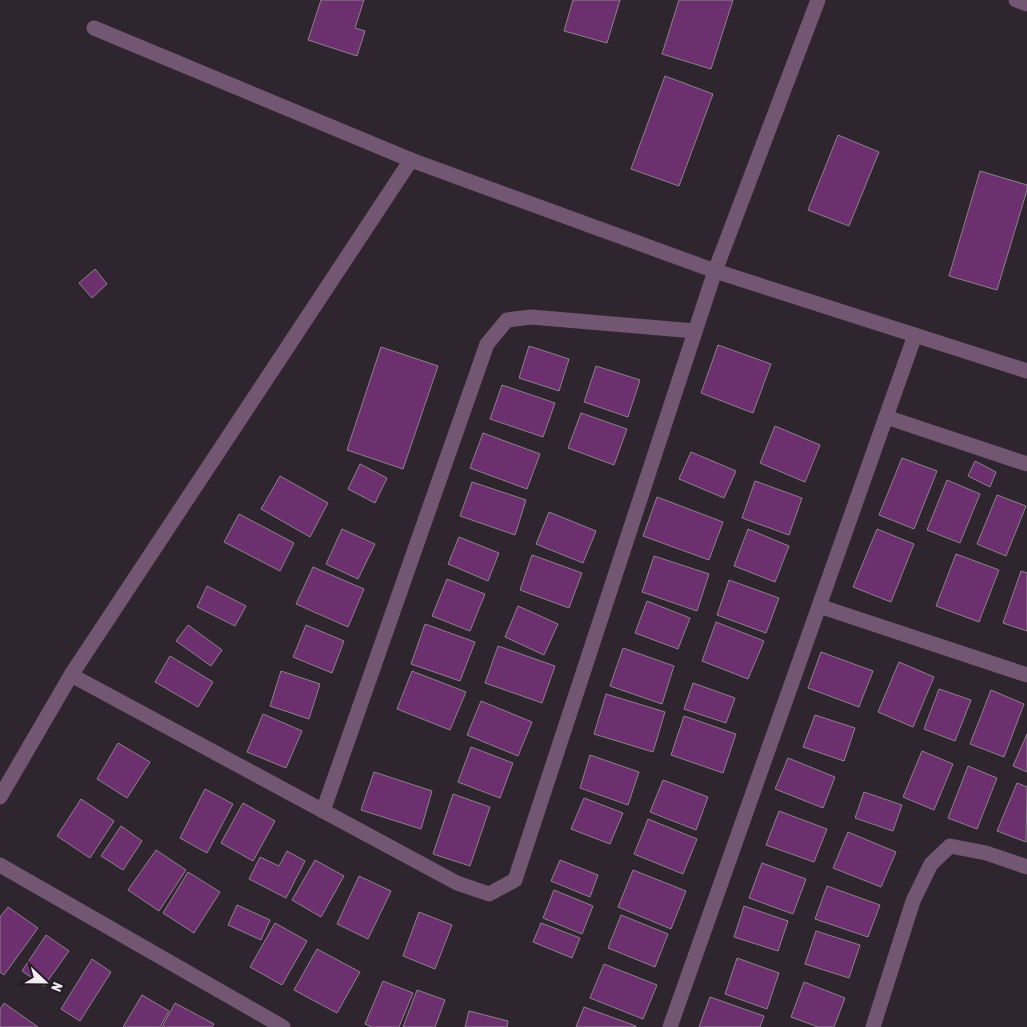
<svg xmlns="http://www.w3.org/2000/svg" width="1027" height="1027" viewBox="0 0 1027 1027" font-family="'Asap Condensed',sans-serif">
	<rect width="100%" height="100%" fill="#2f252f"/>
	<g fill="#6d306e" stroke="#8c808b">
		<polygon points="321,0 364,0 355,28 365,31 357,56 308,40"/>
		<polygon points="573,0 620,0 607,43 564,31"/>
		<polygon points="679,0 733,0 711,69 662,54"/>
		<polygon points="665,76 713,94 679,186 631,169"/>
		<polygon points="838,135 879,152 849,226 808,210"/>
		<polygon points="980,171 1027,185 1027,190 997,290 949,276"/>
		<polygon points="95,269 107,284 92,298 79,283"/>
		<polygon points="718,345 771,364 753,413 701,393"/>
		<polygon points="529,346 569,359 559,391 519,378"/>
		<polygon points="381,347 438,366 403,469 347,450"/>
		<polygon points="596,366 640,380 628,417 584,402"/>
		<polygon points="502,385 555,403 543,437 490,419"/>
		<polygon points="581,413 627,429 614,465 568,448"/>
		<polygon points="775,426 820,445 805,482 760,463"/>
		<polygon points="483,433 540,454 527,489 470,468"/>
		<polygon points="691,452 736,471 724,498 679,479"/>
		<polygon points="902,458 937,471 914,529 879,515"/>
		<polygon points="975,461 996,472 990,487 968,476"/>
		<polygon points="360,464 387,478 375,503 348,489"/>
		<polygon points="280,476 328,503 310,537 261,509"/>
		<polygon points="947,480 980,494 960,543 927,530"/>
		<polygon points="755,481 802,498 789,535 742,518"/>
		<polygon points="472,482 526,500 515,535 460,516"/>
		<polygon points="997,495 1026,506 1006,556 977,544"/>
		<polygon points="657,497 723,522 709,560 643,536"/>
		<polygon points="549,512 596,531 583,563 536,544"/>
		<polygon points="239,514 294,543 280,571 224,542"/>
		<polygon points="342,529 375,544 358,579 326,564"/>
		<polygon points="748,529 789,546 775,582 734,566"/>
		<polygon points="877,529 914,544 891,602 853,587"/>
		<polygon points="459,537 499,553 488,581 448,564"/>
		<polygon points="956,554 999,570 979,622 936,606"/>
		<polygon points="532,555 582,573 569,608 520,590"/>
		<polygon points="654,556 709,574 697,611 642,592"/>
		<polygon points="313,567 364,589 348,627 296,604"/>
		<polygon points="1021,571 1027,573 1027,631 1003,623"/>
		<polygon points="447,579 485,594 470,631 432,616"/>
		<polygon points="729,580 779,598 766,633 717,615"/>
		<polygon points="207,586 246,606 235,626 197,607"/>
		<polygon points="647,601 690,618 678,649 635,633"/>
		<polygon points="518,606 558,624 544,655 505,637"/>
		<polygon points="716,622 764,641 748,679 702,661"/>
		<polygon points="425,624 475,642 460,681 411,664"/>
		<polygon points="188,625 222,650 211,666 176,641"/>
		<polygon points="306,625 344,641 332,673 293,657"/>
		<polygon points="498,646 555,666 542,703 485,683"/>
		<polygon points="623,648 674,666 662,704 610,686"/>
		<polygon points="821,652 873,671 859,707 808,688"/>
		<polygon points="170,656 213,682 198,707 155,682"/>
		<polygon points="899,662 934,677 913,727 878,712"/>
		<polygon points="281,671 320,684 309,719 270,706"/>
		<polygon points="412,671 466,692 450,730 397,709"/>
		<polygon points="693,683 735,698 726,723 684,709"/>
		<polygon points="939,689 971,700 955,741 924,729"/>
		<polygon points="991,690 1024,704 1004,757 970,744"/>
		<polygon points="606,694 665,712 653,752 594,734"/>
		<polygon points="481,701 532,722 518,756 467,735"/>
		<polygon points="263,714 302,731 286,768 247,752"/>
		<polygon points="815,715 855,728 844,761 803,747"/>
		<polygon points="684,716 736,734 723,773 671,755"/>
		<polygon points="1027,734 1027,772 1013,766"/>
		<polygon points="118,743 150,762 127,798 97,779"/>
		<polygon points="471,747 513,763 500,798 458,782"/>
		<polygon points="922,751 953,764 934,810 903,797"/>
		<polygon points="590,755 639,772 628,805 580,788"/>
		<polygon points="788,758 835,777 823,808 775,789"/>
		<polygon points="968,766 997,778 977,829 948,818"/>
		<polygon points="374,772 432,791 421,829 361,810"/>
		<polygon points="663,780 708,797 696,830 650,812"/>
		<polygon points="1017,783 1027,787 1026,842 997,831"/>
		<polygon points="205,789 233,804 207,853 180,838"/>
		<polygon points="864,792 902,805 893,831 855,818"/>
		<polygon points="453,794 490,807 470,866 433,854"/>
		<polygon points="584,798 623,813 610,844 571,829"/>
		<polygon points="81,799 114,821 90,858 57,836"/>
		<polygon points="243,803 275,821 253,861 221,843"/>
		<polygon points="779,811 827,829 814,862 766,845"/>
		<polygon points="648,819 697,839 683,874 634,854"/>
		<polygon points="121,826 142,841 123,870 101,856"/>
		<polygon points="848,832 896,852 881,887 833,868"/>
		<polygon points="156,850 186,870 159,911 128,890"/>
		<polygon points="287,851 305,861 286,898 249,879 260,857 279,866"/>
		<polygon points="315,860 344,876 321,917 292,900"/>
		<polygon points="560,860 598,875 590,897 551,881"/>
		<polygon points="762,863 806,879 793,914 749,898"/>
		<polygon points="633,870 686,891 671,929 618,907"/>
		<polygon points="188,872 220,892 194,933 163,913"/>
		<polygon points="359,876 391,891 368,939 337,924"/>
		<polygon points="827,886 880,905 868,937 815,919"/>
		<polygon points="554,890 593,906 582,934 543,918"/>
		<polygon points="237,905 270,920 261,940 228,925"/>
		<polygon points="744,906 788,921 778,951 734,937"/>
		<polygon points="8,907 38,928 4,975 0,972 0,917"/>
		<polygon points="419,912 452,925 435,969 403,956"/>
		<polygon points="621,915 668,934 655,967 608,948"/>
		<polygon points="275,923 307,941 282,985 250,967"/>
		<polygon points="541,923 580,938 572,958 533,942"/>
		<polygon points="816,931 860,945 849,978 805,964"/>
		<polygon points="46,935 69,951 44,986 22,971"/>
		<polygon points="317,949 360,972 337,1013 294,990"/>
		<polygon points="737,958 779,973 767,1009 725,994"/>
		<polygon points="92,959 111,972 80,1021 61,1009"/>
		<polygon points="604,964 657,985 643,1019 590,998"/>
		<polygon points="383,981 413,993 399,1027 372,1027 365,1024"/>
		<polygon points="804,982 845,998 834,1027 818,1027 791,1017"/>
		<polygon points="417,990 445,1000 435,1027 403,1027"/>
		<polygon points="142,995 169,1011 160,1027 123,1027"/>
		<polygon points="710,997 764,1016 760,1027 699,1027"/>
		<polygon points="4,1003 38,1027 0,1027 0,1009"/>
		<polygon points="175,1003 214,1024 212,1027 162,1027"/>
		<polygon points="584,1007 636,1026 636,1027 576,1027"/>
		<polygon points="469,1011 508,1021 507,1027 465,1027"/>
	</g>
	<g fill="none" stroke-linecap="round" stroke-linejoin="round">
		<g stroke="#735772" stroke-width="15">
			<polyline points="1016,0 1027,4"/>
			<polyline points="94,28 411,160 715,271 1027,371"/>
			<polyline points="886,417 1027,464"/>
			<polyline points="819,606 1027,675"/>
			<polyline points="71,675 457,883 489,894 515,880 715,271 818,0"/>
			<polyline points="0,797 71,675 411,160"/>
			<polyline points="323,811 487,344 507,320 531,317 695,331"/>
			<polyline points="0,865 283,1027"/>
			<polyline points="670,1027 915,335"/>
			<polyline points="873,1027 913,901 931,864 950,846 986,853 1027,867"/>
		</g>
	</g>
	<g transform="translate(45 982) rotate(112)" stroke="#251b25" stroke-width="4" paint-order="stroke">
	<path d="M0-4L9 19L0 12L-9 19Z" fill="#f2ebf2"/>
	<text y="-8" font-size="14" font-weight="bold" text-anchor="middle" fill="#f2ebf2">N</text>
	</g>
</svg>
